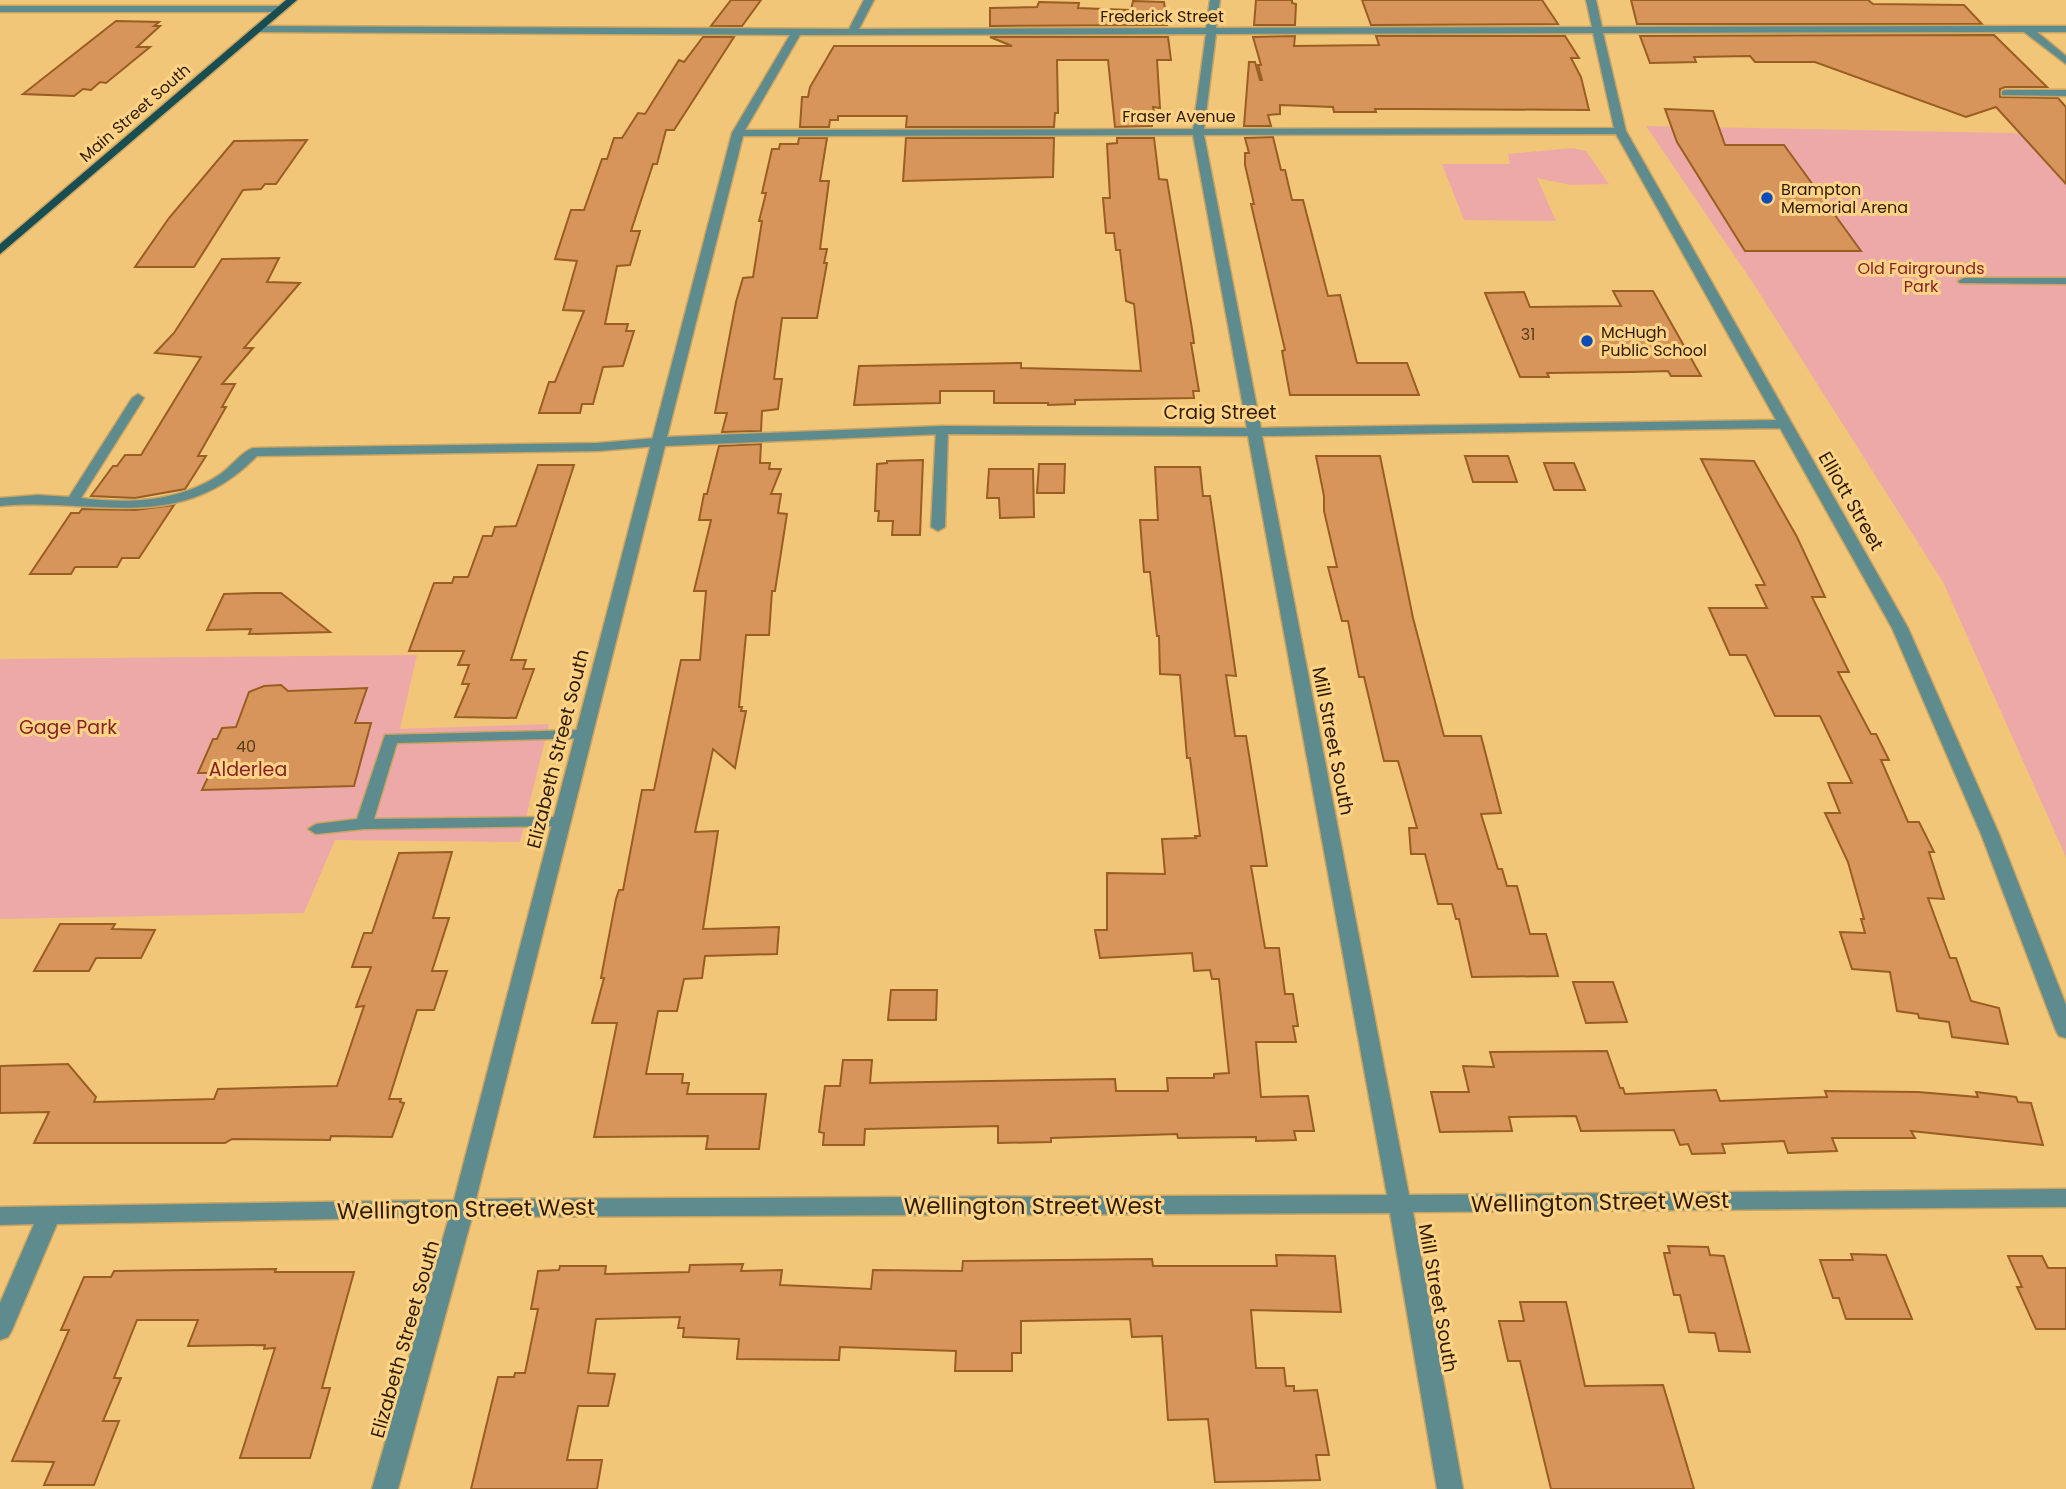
<svg xmlns="http://www.w3.org/2000/svg" width="2066" height="1489" viewBox="0 0 2066 1489" font-family="Poppins,sans-serif">
	<rect width="100%" height="100%" fill="#f1c679"/>
	<g fill="#eda9a7">
		<polygon points="1646,126 2066,134 2066,857 1943,582 1753,283"/>
		<polygon points="1572,148 1586,151 1609,184 1570,185 1537,178 1556,221 1464,220 1442,164 1510,164 1508,154"/>
		<polygon points="417,655 400,729 549,724 520,842 335,840 304,913 0,919 0,659"/>
	</g>
	<g fill="#d7955c" stroke="#9a5d22" stroke-width="2">
		<polygon points="731,0 761,0 742,26 711,26"/>
		<polygon points="1256,0 1292,0 1292,3 1296,4 1295,25 1254,25"/>
		<polygon points="1362,0 1542,0 1558,24 1371,25"/>
		<polygon points="1631,0 1868,0 1873,4 1964,5 1982,24 1637,24"/>
		<polygon points="1133,1 1164,2 1167,25 990,26 990,8 1037,7 1039,2 1079,3 1078,8 1131,10"/>
		<polygon points="116,21 159,22 154,26 160,26 137,47 150,47 106,83 100,82 91,90 83,89 74,96 23,94"/>
		<polygon points="1994,35 2047,87 2005,87 2000,89 2000,97 2058,98 2066,107 2066,184 1996,107 1966,117 1815,62 1755,62 1750,56 1694,57 1696,62 1650,63 1640,36"/>
		<polygon points="1295,36 1294,46 1379,45 1376,36 1565,36 1579,58 1571,58 1581,77 1589,110 1418,109 1375,109 1376,112 1334,112 1333,107 1280,105 1280,114 1268,115 1271,126 1244,126 1249,62 1255,62 1260,80 1262,80 1258,65 1261,65 1253,37"/>
		<polygon points="703,37 734,37 674,130 666,130 657,164 653,164 631,231 640,231 630,265 617,266 605,324 628,324 626,331 634,331 623,366 603,367 593,404 582,404 580,413 539,413 549,382 555,382 584,311 563,310 577,261 555,259 571,210 584,210 602,159 607,159 614,138 622,138 638,113 645,114 679,60 684,62"/>
		<polygon points="990,37 1168,37 1171,60 1157,60 1160,108 1153,107 1156,121 1152,121 1152,126 1115,127 1108,60 1057,60 1058,113 1055,113 1054,127 906,127 907,116 838,116 838,120 830,120 829,127 800,127 802,97 808,97 810,87 834,46 1012,46"/>
		<polygon points="1665,109 1713,111 1725,145 1784,145 1861,251 1745,251 1677,142"/>
		<polygon points="1273,137 1281,170 1285,170 1292,200 1303,200 1328,296 1340,295 1357,363 1407,363 1419,395 1290,395 1282,351 1285,350 1251,204 1254,204 1245,165 1245,153 1249,153 1245,138"/>
		<polygon points="799,138 827,138 820,181 829,181 820,249 827,249 824,263 827,263 817,318 782,318 774,379 782,379 778,409 762,411 761,431 722,432 727,413 715,413 736,302 743,278 753,277 762,221 759,221 766,193 762,193 772,149 779,149 780,144 798,144"/>
		<polygon points="906,138 1054,138 1053,177 903,181"/>
		<polygon points="1117,138 1154,138 1159,179 1167,180 1192,329 1194,343 1191,343 1199,391 1193,391 1194,398 1075,400 1075,404 1048,405 1048,403 994,403 994,391 940,391 940,403 854,405 859,366 1021,363 1021,368 1141,371 1134,304 1126,301 1120,250 1116,250 1114,233 1106,233 1103,198 1110,198 1107,144 1117,143"/>
		<polygon points="307,140 276,184 265,184 261,189 243,190 194,267 135,267 169,218 234,141"/>
		<polygon points="279,258 267,282 300,283 244,348 253,348 222,384 235,384 222,407 226,407 198,456 206,456 185,489 135,498 91,496 113,466 117,466 125,455 141,455 201,357 155,353 174,333 222,259"/>
		<polygon points="1613,291 1653,291 1701,376 1671,376 1668,371 1631,372 1547,373 1549,377 1520,377 1485,293 1524,292 1530,307 1621,306"/>
		<polygon points="761,444 760,463 770,463 769,469 781,469 771,494 781,494 778,513 787,514 775,591 772,591 769,635 746,635 739,707 742,707 741,711 746,711 735,768 713,749 695,832 718,831 703,929 779,927 777,954 705,956 702,978 684,979 677,1011 658,1011 646,1074 683,1074 682,1083 689,1083 687,1094 766,1094 759,1149 706,1149 708,1136 594,1137 617,1023 592,1023 604,978 601,978 616,899 619,890 623,890 642,790 654,790 681,660 700,660 706,591 694,591 711,520 699,520 704,494 707,494 719,446"/>
		<polygon points="1316,456 1380,456 1413,618 1444,736 1481,736 1501,813 1481,814 1498,869 1502,869 1507,886 1517,886 1530,934 1546,934 1558,976 1472,977 1459,919 1456,919 1452,904 1438,904 1425,854 1411,854 1409,828 1417,828 1398,761 1384,761 1364,677 1359,677 1348,621 1342,621 1328,567 1337,567 1324,511 1324,496"/>
		<polygon points="1465,456 1508,456 1517,482 1473,482"/>
		<polygon points="1701,459 1754,461 1797,537 1825,597 1812,597 1849,672 1838,672 1871,734 1876,734 1889,760 1881,760 1908,822 1919,822 1934,852 1929,852 1944,899 1928,898 1950,958 1956,958 1971,1001 1999,1008 2008,1044 1952,1037 1949,1022 1919,1018 1918,1014 1897,1011 1890,972 1852,969 1840,932 1865,933 1861,919 1864,919 1848,862 1825,813 1840,813 1828,783 1852,783 1820,716 1775,716 1746,655 1730,655 1709,608 1767,608 1756,585 1765,585"/>
		<polygon points="923,460 920,535 892,535 893,521 878,521 879,511 875,511 877,464 887,463 887,461"/>
		<polygon points="1544,463 1574,463 1585,490 1554,490"/>
		<polygon points="1039,464 1065,464 1064,493 1037,493"/>
		<polygon points="538,465 574,465 511,660 526,660 523,669 534,669 516,718 455,717 469,684 462,684 469,665 458,665 464,651 409,651 434,583 452,583 454,577 468,577 483,536 492,536 495,527 516,526"/>
		<polygon points="1155,467 1200,467 1203,496 1210,496 1236,676 1226,675 1235,736 1246,736 1267,866 1251,866 1265,948 1279,948 1285,994 1293,994 1298,1026 1293,1026 1296,1042 1256,1042 1261,1097 1308,1096 1314,1131 1294,1131 1296,1140 1256,1141 1256,1137 1178,1138 1177,1134 1051,1138 1051,1142 998,1143 998,1126 865,1129 864,1145 823,1145 824,1133 819,1132 825,1086 840,1086 843,1060 872,1060 870,1083 1115,1079 1116,1091 1168,1091 1167,1078 1214,1078 1214,1074 1229,1073 1219,979 1212,979 1210,970 1194,971 1192,953 1100,958 1095,930 1107,930 1107,873 1165,874 1162,839 1196,838 1195,836 1200,836 1190,758 1187,758 1180,675 1160,674 1159,636 1157,636 1150,572 1144,572 1140,520 1158,520"/>
		<polygon points="989,469 1033,469 1034,517 1000,518 999,498 987,498"/>
		<polygon points="174,505 139,558 122,558 117,567 75,567 71,574 30,574 71,513 79,513 82,509 135,510"/>
		<polygon points="256,593 281,593 330,632 249,634 251,629 207,630 224,594"/>
		<polygon points="281,685 288,691 367,688 355,723 371,723 354,786 202,790 210,773 198,773 213,739 217,739 222,728 236,727 249,692 264,686"/>
		<polygon points="452,852 433,918 449,918 432,971 447,971 434,1010 417,1010 389,1099 401,1099 400,1102 404,1103 392,1137 331,1136 330,1140 232,1139 225,1143 34,1143 49,1112 0,1113 0,1066 68,1064 96,1097 94,1102 214,1099 218,1089 337,1086 364,1006 356,1007 371,967 352,967 364,933 372,933 399,853"/>
		<polygon points="60,924 115,924 112,929 155,930 141,958 96,958 89,971 34,971"/>
		<polygon points="1573,982 1613,982 1627,1022 1586,1023"/>
		<polygon points="891,990 937,990 936,1020 888,1020"/>
		<polygon points="1607,1051 1620,1088 1623,1088 1625,1094 1716,1090 1720,1101 1827,1097 1825,1091 1918,1092 1978,1097 1976,1092 2016,1097 2018,1102 2031,1103 2043,1145 1911,1131 1915,1138 1832,1138 1837,1151 1788,1153 1784,1141 1722,1144 1725,1153 1692,1154 1688,1144 1680,1145 1674,1130 1581,1131 1576,1116 1509,1117 1512,1131 1440,1132 1431,1092 1469,1092 1463,1066 1494,1067 1490,1052"/>
		<polygon points="1668,1246 1708,1247 1710,1255 1724,1256 1750,1352 1719,1351 1715,1333 1689,1332 1680,1295 1674,1295 1664,1253 1670,1253"/>
		<polygon points="1851,1254 1886,1255 1912,1319 1846,1319 1839,1298 1833,1298 1820,1260 1853,1260"/>
		<polygon points="1276,1255 1335,1256 1341,1312 1251,1310 1256,1368 1284,1368 1286,1386 1294,1386 1294,1391 1317,1390 1329,1455 1316,1455 1320,1480 1215,1482 1208,1419 1168,1420 1162,1336 1132,1337 1130,1319 1021,1321 1021,1353 1012,1353 1012,1371 955,1371 956,1351 840,1347 839,1360 737,1359 739,1339 683,1337 684,1328 678,1328 680,1317 596,1319 588,1373 615,1374 608,1406 578,1406 567,1460 602,1460 597,1489 471,1489 498,1377 514,1377 515,1373 525,1373 538,1309 531,1309 538,1271 559,1270 560,1266 606,1266 605,1274 689,1272 690,1265 743,1264 741,1271 782,1270 780,1285 871,1289 873,1270 962,1271 963,1261 1152,1259 1153,1266 1277,1266"/>
		<polygon points="2008,1256 2042,1256 2048,1268 2066,1268 2066,1329 2036,1329 2017,1287 2022,1287"/>
		<polygon points="276,1269 275,1272 354,1272 322,1388 330,1388 310,1458 240,1458 275,1348 264,1349 265,1345 188,1346 198,1320 137,1320 114,1378 121,1378 103,1421 119,1421 94,1485 44,1485 54,1462 12,1461 69,1330 61,1330 84,1277 111,1277 114,1271"/>
		<polygon points="1520,1302 1566,1302 1585,1386 1663,1385 1694,1489 1551,1489 1520,1361 1508,1361 1499,1321 1524,1321"/>
	</g>
	<g fill="none" stroke-linecap="round" stroke-linejoin="round">
		<defs>
			<g id="service">
				<polygon points="1964,278 2066,278 2066,284 1960,283 1958,281"/>
				<path d="M138 394 144 398 81 498C128 504 179 502 219 475 230 468 241 452 253 448L598 443 657 438 663 442 657 446 598 451 257 456C179 536 95 497 0 506V498L38 495 69 497 132 398Z"/>
				<polygon points="942,426 948,430 945,527 938,531 931,527 936,430"/>
				<polygon points="583,730 589,732 591,735 589,738 397,743 374,819 561,817 569,822 567,826 364,829 316,834 308,829 316,824 357,819 385,735"/>
			</g>
			<g id="minor">
				<path d="M864 0H874L859 29 1206 28 1210 0H1220L1216 28 1592 27 1586 0H1596L1602 27 2066 26V32H2037L2066 56V64L2024 32 1603 33 1626 131 1908 628 1999 834 2066 1005V1038L2059 1036 2056 1031 1981 834 1892 628 1780 428 1262 436 1409 1195 2066 1189V1207L1413 1212 1463 1489H1437L1390 1213 472 1217 398 1489H372L449 1217 57 1224 12 1330 8 1337 0 1340V1303L34 1224 0 1225V1207L454 1200 732 133 790 35 258 32 253 29 258 26 849 29ZM1593 33 1614 128 1204 129 1216 34ZM1206 34 1193 129 745 130 800 35ZM1616 134 1776 420 1261 428 1204 135ZM1193 135 1247 428 942 426 667 437 743 136ZM942 434 1248 436 1387 1195 476 1199 665 446Z"/>
				<polygon points="0,6 281,6 286,9 281,12 0,12"/>
				<polygon points="2006,90 2066,90 2066,96 2002,95 2002,91"/>
			</g>
			<polygon id="primary" points="286,0 297,0 0,254 0,244"/>
		</defs>
		<use href="#service" stroke="#caa461" stroke-width="3"/>
		<use href="#minor" stroke="#caa461" stroke-width="3"/>
		<use href="#primary" stroke="#caa461" stroke-width="3"/>
		<use href="#service" fill="#5e8b8e" fill-rule="evenodd"/>
		<use href="#minor" fill="#5e8b8e" fill-rule="evenodd"/>
		<use href="#primary" fill="#184d51" fill-rule="evenodd"/>
	</g>
	<g fill="#0b4cb7" stroke="#ffd386" stroke-width="2.5">
		<circle cx="1767" cy="198" r="7"/>
		<circle cx="1587" cy="341" r="7"/>
	</g>
	<g text-anchor="middle" dominant-baseline="central" stroke-width="6" stroke-linejoin="round" paint-order="stroke">
		<g font-size="16" fill="#2e1d00" stroke="#ffd386">
			<text x="1162" y="16">Frederick Street</text>
			<text transform="translate(135 113) rotate(-41)">Main Street South</text>
			<text x="1179" y="116">Fraser Avenue</text>
		</g>
		<g font-size="16" fill="#2e1d00" stroke="#ffd386" text-anchor="start">
			<text x="1781" y="189">Brampton<tspan x="1781" dy="18">Memorial Arena</tspan></text>
			<text x="1601" y="332">McHugh<tspan x="1601" dy="18">Public School</tspan></text>
		</g>
		<g font-size="16" fill="#88212a" stroke="#ffd386">
			<text x="1921" y="268">Old Fairgrounds<tspan x="1921" dy="18">Park</tspan></text>
		</g>
		<g font-size="16" fill="#583b17">
			<text x="1528" y="334">31</text>
			<text x="246" y="746">40</text>
		</g>
		<g font-size="19" fill="#2e1d00" stroke="#ffd386">
			<text x="1220" y="412">Craig Street</text>
			<text transform="translate(1851 501) rotate(60)">Elliott Street</text>
			<text transform="translate(1333 741) rotate(79)">Mill Street South</text>
			<text transform="translate(558 749) rotate(-76)">Elizabeth Street South</text>
			<text transform="translate(1438 1298) rotate(80)">Mill Street South</text>
			<text transform="translate(405 1339) rotate(-74)">Elizabeth Street South</text>
		</g>
		<g font-size="19" fill="#88212a" stroke="#ffd386">
			<text x="68" y="727">Gage Park</text>
			<text x="248" y="769">Alderlea</text>
		</g>
		<g font-size="23" fill="#2e1d00" stroke="#ffd386">
			<text transform="translate(1600 1202) rotate(-1)">Wellington Street West</text>
			<text x="1033" y="1206">Wellington Street West</text>
			<text transform="translate(466 1209) rotate(-1)">Wellington Street West</text>
		</g>
	</g>
</svg>
